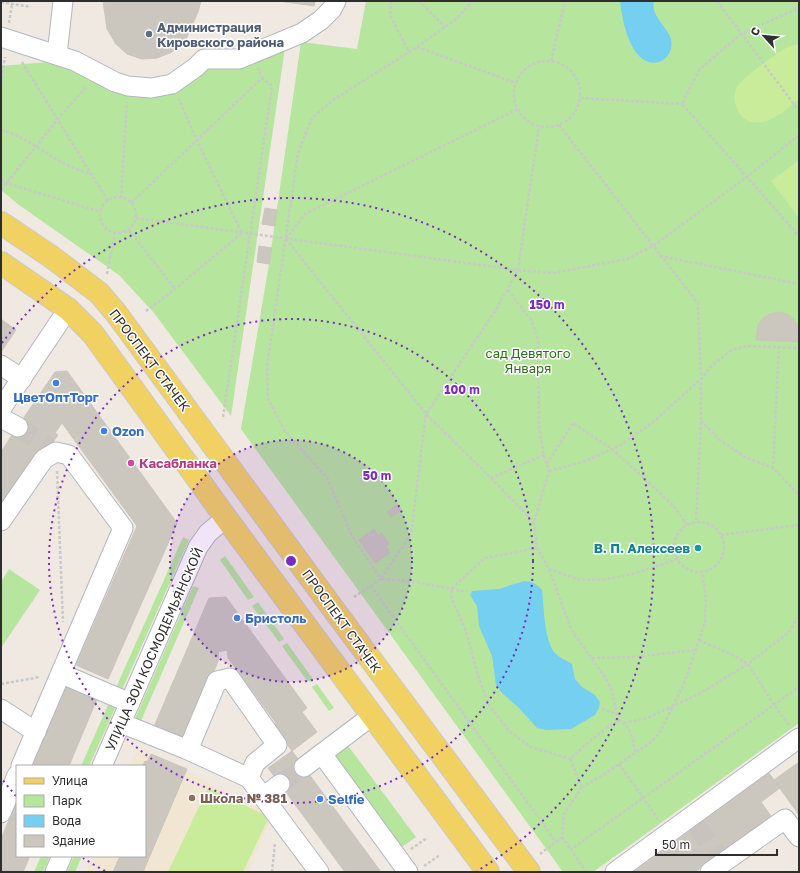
<svg xmlns="http://www.w3.org/2000/svg" width="800" height="873" viewBox="0 0 800 873" font-family="'Golos Text',sans-serif">
	<rect width="100%" height="100%" fill="#efe9e1"/>
	<polygon fill="#f0e6d1" points="137,750 151,754 187,769 205,781 273,815 248,872 86,872 93,856 145,856 145,766 130,766"/>
	<g fill="#b6e59e">
		<polygon points="366,1 799,1 799,723 593,872 563,872 241,429 269,264 301,42 357,49"/>
		<polygon points="285,48 231,416 154,313 119,275 19,205 1,190 1,66 59,61 116,92 207,66 243,65 266,59"/>
		<polygon points="183,537 189,540 121,692 115,690"/>
		<polygon points="225,556 254,597 248,600 220,560"/>
		<polygon points="9,569 40,590 1,648 1,582"/>
		<polygon points="193,586 199,588 140,723 134,721"/>
		<polygon points="258,602 284,639 279,642 252,606"/>
		<polygon points="287,643 313,679 308,682 282,646"/>
		<polygon points="317,684 334,708 329,711 312,687"/>
		<polygon points="109,703 116,706 89,766 81,766"/>
		<polygon points="346,743 416,837 399,849 336,759 336,753"/>
		<polygon points="41,856 50,856 43,872 34,872"/>
		<polygon points="74,856 82,856 75,872 67,872"/>
	</g>
	<g fill="#c9ec9a">
		<path d="M799 44V99C785 110 768 128 749 121 744 119 740 115 738 111 734 103 733 95 737 87 742 78 780 50 790 46 793 45 796 45 799 44Z"/>
		<polygon points="799,160 799,218 771,181"/>
		<polygon points="208,788 269,817 243,872 168,872"/>
	</g>
	<g fill="#75cff0">
		<path d="M620 1H654C649 19 676 30 671 49 669 55 665 60 659 62 631 69 622 20 620 1Z"/>
		<path d="M524 581C532 582 536 583 542 590 544 606 544 643 556 654 560 658 567 661 572 664L575 679 582 687 595 695 600 702 599 708 595 715 571 729 546 730 537 728 519 708 502 693 496 685 492 656 479 626 477 606 470 595 472 591 499 589Z"/>
	</g>
	<g fill="#cbc7bf" stroke="#cbc5ba">
		<polygon points="103,1 201,1 198,12 186,39 172,52 157,58 142,59 127,54 116,44 107,29"/>
		<polygon points="279,1 315,1 314,6"/>
		<polygon points="265,208 277,210 275,226 262,224"/>
		<polygon points="259,246 272,248 269,264 257,262"/>
		<polygon points="779,312 787,314 794,319 798,326 799,342 756,340 758,325 763,318 770,314"/>
		<polygon points="1,319 16,330 1,352"/>
		<polygon points="67,371 177,523 108,679 76,665 137,526 62,423 55,433 58,435 43,456 12,435 55,372"/>
		<polygon points="12,435 37,451 1,505 1,452"/>
		<polygon points="398,504 402,510 391,517 387,512"/>
		<polygon points="374,529 378,535 382,533 389,544 386,546 390,553 375,563 359,540"/>
		<polygon points="226,597 307,708 302,712 317,732 292,751 273,725 276,723 228,658 227,650 218,652 219,659 184,742 153,729 209,598"/>
		<polygon points="67,686 97,699 69,766 32,766"/>
		<polygon points="292,751 381,872 345,872 268,768"/>
		<polygon points="151,754 187,769 143,872 113,872 120,856 145,856 145,766 143,766 145,761 147,762"/>
		<polygon points="799,762 799,815 774,780"/>
		<polygon points="769,773 780,788 761,802 771,816 695,872 634,872"/>
		<polygon points="17,801 17,856 30,856 23,872 1,872 1,839"/>
	</g>
	<g fill="none" stroke-linecap="round" stroke-linejoin="round">
		<g stroke="#c8c4bd" stroke-width="19" stroke-dasharray="19 10" stroke-linecap="butt">
			<polyline points="18,427 49,447"/>
			<polyline points="280,784 304,767"/>
			<polyline points="696,826 718,855"/>
		</g>
		<defs>
			<g id="minor">
				<polyline points="1,37 75,61 115,82 128,86 151,88 172,84 196,67 204,59 239,59 302,33 321,20 332,9 336,1"/>
				<polyline points="57,55 63,1"/>
				<polyline points="1,365 22,379"/>
				<polyline points="1,409 68,309"/>
				<polyline points="1,418 18,427"/>
				<polyline points="1,521 44,459 56,452 69,455 123,528 21,766"/>
				<polyline points="62,674 130,703"/>
				<polyline points="1,709 36,732"/>
				<polyline points="121,723 188,750 217,681 230,678 277,745 255,763 249,778 319,872"/>
				<polyline points="188,750 249,778"/>
				<polyline points="322,754 408,872"/>
				<polyline points="102,766 198,547 208,533 226,518"/>
				<polyline points="304,767 373,715"/>
				<polyline points="263,797 280,784"/>
				<polyline points="1,813 17,775"/>
				<polyline points="55,872 62,856"/>
				<polyline points="615,872 799,738"/>
				<polyline points="710,872 785,819 799,837"/>
			</g>
			<g id="major">
				<polyline points="1,223 53,258 99,293 116,313 337,614 529,872"/>
				<polyline points="1,263 68,309 93,334 226,518 488,872"/>
			</g>
		</defs>
		<use href="#minor" stroke="#b4b7c1" stroke-width="21"/>
		<use href="#major" stroke="#c9c9c9" stroke-width="24"/>
		<g stroke="#c9c9c9" stroke-width="2.5" stroke-dasharray="3 2" stroke-linecap="butt">
			<polyline points="391,1 390,15 409,52"/>
			<polyline points="419,1 445,27"/>
			<polyline points="717,1 799,111"/>
			<polyline points="1,2 31,7"/>
			<polyline points="9,23 12,4"/>
			<polyline points="417,47 516,83"/>
			<circle cx="547" cy="94" r="33"/>
			<polyline points="551,61 565,1"/>
			<polyline points="22,62 108,201"/>
			<polyline points="1,83 5,57"/>
			<polyline points="581,98 682,104"/>
			<polyline points="559,125 698,303 701,379 701,420 696,522"/>
			<path d="M1 130C24 136 43 152 63 163 72 168 83 171 92 175"/>
			<polyline points="799,135 747,177 799,236"/>
			<polyline points="1,179 6,183 101,212"/>
			<polyline points="1,190 58,119 87,86"/>
			<circle cx="118" cy="215" r="18"/>
			<polyline points="121,198 127,102"/>
			<polyline points="131,203 262,78 258,68"/>
			<polyline points="136,218 518,270 539,126"/>
			<polyline points="129,230 175,289"/>
			<polyline points="286,239 426,414 411,534 381,579 411,581 467,592"/>
			<polyline points="286,239 305,214 518,109"/>
			<polyline points="660,256 799,284"/>
			<polyline points="107,274 115,233"/>
			<polyline points="508,290 532,321 538,340 539,427 544,455 549,471 534,522 537,548 549,569 572,631 605,677 612,691 618,720"/>
			<polyline points="146,311 175,289 242,233 197,141 179,99"/>
			<polyline points="779,346 773,468 799,495"/>
			<polyline points="223,417 272,86 262,78"/>
			<polyline points="701,421 720,440 745,457 773,468"/>
			<polyline points="544,455 491,478 426,414 497,308 518,270 553,273 627,259 653,246 747,177 682,104 699,70 741,34 797,9 799,6"/>
			<polyline points="547,464 573,423 612,449 673,505 687,525"/>
			<polyline points="57,471 63,622"/>
			<polyline points="549,471 583,462 619,446 652,423 701,379 712,365 732,350 747,346 799,348"/>
			<polyline points="491,478 534,522"/>
			<circle cx="699" cy="547" r="25"/>
			<polyline points="721,535 799,525"/>
			<polyline points="537,548 485,558 452,588 451,596 467,634 477,673 489,705 509,731 531,747 570,759"/>
			<path d="M549 569C558 572 569 577 578 579 612 583 646 570 677 559"/>
			<polyline points="371,586 556,842"/>
			<polyline points="354,597 381,579 352,536 327,478 284,430 268,398 267,366 298,153 312,118 333,100 417,47 445,27 455,20 473,1"/>
			<polyline points="699,640 733,655 748,664 774,705 789,725"/>
			<polyline points="592,658 634,657 696,650"/>
			<polyline points="1,684 40,677"/>
			<polyline points="602,709 617,714"/>
			<polyline points="624,723 647,718 699,694 748,664 788,633 799,616"/>
			<path d="M635 752C633 739 631 726 618 720L591 740 570 759 582 787 603 775 651 742 660 732 684 684 705 622 706 599 702 572"/>
			<polyline points="619,764 658,819"/>
			<polyline points="562,837 586,872"/>
			<polyline points="411,849 427,838"/>
			<polyline points="570,850 799,687"/>
			<polyline points="540,854 562,837 564,814 582,787"/>
			<polyline points="424,866 440,855"/>
			<polyline points="272,872 275,843"/>
		</g>
		<use href="#minor" stroke="#fff" stroke-width="19"/>
		<use href="#major" stroke="#f2d163" stroke-width="22"/>
	</g>
	<circle cx="291" cy="561" r="121" fill="#7b2cbf" fill-opacity=".12"/>
	<g fill="none" stroke="#7b2cbf" stroke-width="2" stroke-dasharray="2 4">
		<circle cx="291" cy="561" r="121"/>
		<circle cx="291" cy="561" r="242"/>
		<path d="M105 871A362 362 0 0 1 83 858M16 796A362 362 0 0 1 2 779M2 343A362 362 0 1 1 477 871"/>
	</g>
	<circle fill="#5c6f8a" stroke="#fff" stroke-width="1.5" cx="149" cy="34" r="4"/>
	<g fill="#3f7fe0" stroke="#fff" stroke-width="1.5">
		<circle cx="56" cy="383" r="4"/>
		<circle cx="104" cy="431" r="4"/>
		<circle cx="237" cy="618" r="4"/>
		<circle cx="320" cy="799" r="4"/>
	</g>
	<circle fill="#d1479c" stroke="#fff" stroke-width="1.5" cx="131" cy="463" r="4"/>
	<circle fill="#0f9aa8" stroke="#fff" stroke-width="1.5" cx="698" cy="548" r="4"/>
	<circle fill="#8d6e63" stroke="#fff" stroke-width="1.5" cx="192" cy="798" r="4"/>
	<g text-anchor="middle" dominant-baseline="central" stroke-width="3" stroke-linejoin="round" paint-order="stroke">
		<g font-size="13" font-weight="bold" fill="#4e5e75" stroke="#fff" text-anchor="start">
			<text x="157" y="27">Администрация<tspan x="157" dy="15">Кировского района</tspan></text>
		</g>
		<g font-size="13" fill="#2c6e1b" stroke="#fff">
			<text x="528" y="353">сад Девятого<tspan x="528" dy="15">Января</tspan></text>
		</g>
		<g font-size="13" fill="#2e2e2e" stroke="#fff">
			<text transform="translate(150 360) rotate(53)">ПРОСПЕКТ СТАЧЕК</text>
			<text transform="translate(342 621) rotate(54)">ПРОСПЕКТ СТАЧЕК</text>
			<text transform="translate(154 649) rotate(-66)">УЛИЦА ЗОИ КОСМОДЕМЬЯНСКОЙ</text>
		</g>
		<g font-size="13" font-weight="bold" fill="#366cbe" stroke="#fff" text-anchor="start">
			<text x="56" y="397" text-anchor="middle">ЦветОптТорг</text>
			<text x="112" y="431">Ozon</text>
			<text x="245" y="618">Бристоль</text>
			<text x="328" y="799">Selfie</text>
		</g>
		<g font-size="13" font-weight="bold" fill="#b23c85" stroke="#fff" text-anchor="start">
			<text x="139" y="463">Касабланка</text>
		</g>
		<g font-size="13" font-weight="bold" fill="#0d838f" stroke="#fff" text-anchor="end">
			<text x="690" y="548">В. П. Алексеев</text>
		</g>
		<g font-size="13" font-weight="bold" fill="#785e54" stroke="#fff" text-anchor="start">
			<text x="200" y="798">Школа № 381</text>
		</g>
	</g>
	<circle cx="291" cy="561" r="6" fill="#7b2cbf" stroke="#fff" stroke-width="2"/>
	<g font-size="12" text-anchor="middle" font-weight="bold" fill="#7b2cbf" stroke="#fff" stroke-width="3" stroke-linejoin="round" paint-order="stroke">
		<text x="547" y="309">150 m</text>
		<text x="462" y="394">100 m</text>
		<text x="377" y="480">50 m</text>
	</g>
	<rect width="800" height="873" fill="none" stroke="#2e2e2e" stroke-width="4"/>
	<rect x="16" y="765" width="130" height="92" fill="#ffffff" stroke="#ababab"/>
	<rect x="24" y="778" width="20" height="6" fill="#f2d163" stroke="#ababab"/>
	<text x="52" y="785" font-size="12" fill="#2e2e2e">Улица</text>
	<rect x="24" y="795" width="20" height="12" fill="#b6e59e" stroke="#ababab"/>
	<text x="52" y="805" font-size="12" fill="#2e2e2e">Парк</text>
	<rect x="24" y="815" width="20" height="12" fill="#75cff0" stroke="#ababab"/>
	<text x="52" y="825" font-size="12" fill="#2e2e2e">Вода</text>
	<rect x="24" y="835" width="20" height="12" fill="#cbc7bf" stroke="#ababab"/>
	<text x="52" y="845" font-size="12" fill="#2e2e2e">Здание</text>
	<g transform="translate(764 36) rotate(297)" stroke="#ffffff" stroke-width="3" paint-order="stroke">
	<path d="M0-3L7 15L0 10L-7 15Z" fill="#2e2e2e"/>
	<text y="-6" font-size="11" font-weight="bold" text-anchor="middle" fill="#2e2e2e">С</text>
	</g>
	<path d="M656 849v6h121v-6" fill="none" stroke="#2e2e2e" stroke-width="2"/>
	<text x="662" y="849" font-size="12" fill="#2e2e2e" stroke="#ffffff" stroke-width="3" paint-order="stroke">50 m</text>
</svg>
